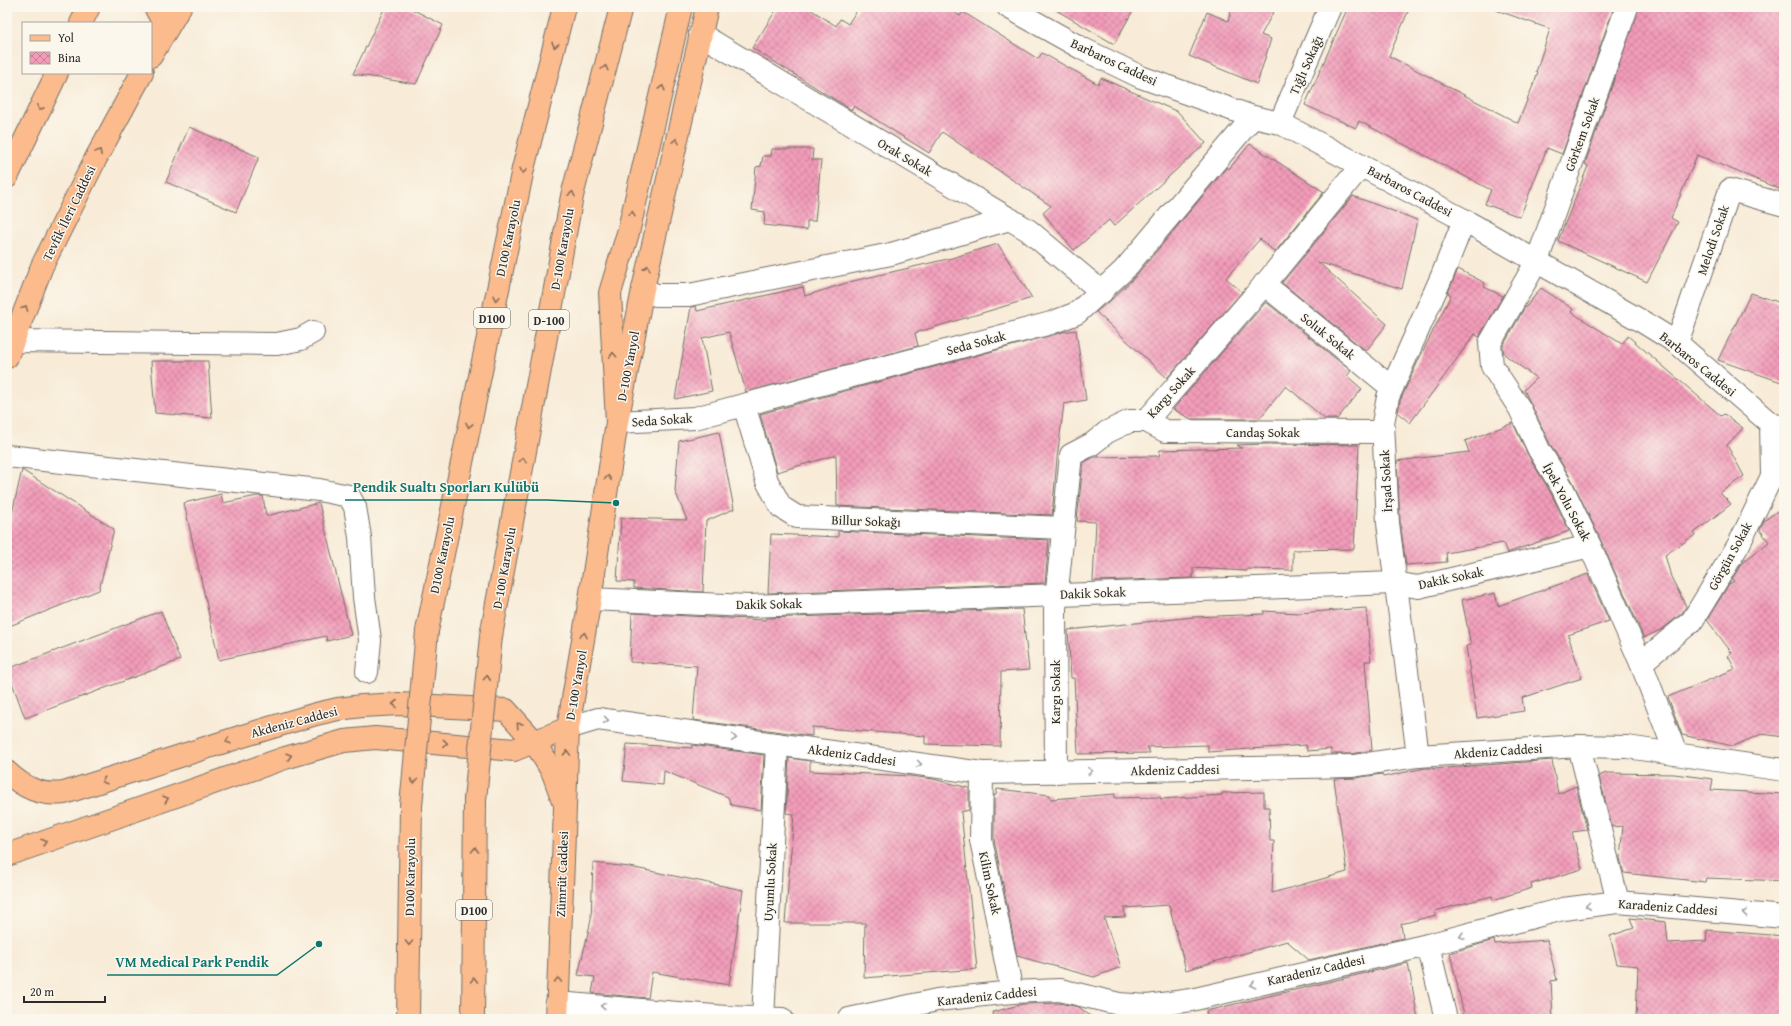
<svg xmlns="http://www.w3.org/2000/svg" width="1791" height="1026" viewBox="0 0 1791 1026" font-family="'Gentium Book Plus',serif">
	<defs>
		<pattern id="building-cross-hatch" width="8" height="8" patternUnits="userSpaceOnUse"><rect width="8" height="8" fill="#f39cba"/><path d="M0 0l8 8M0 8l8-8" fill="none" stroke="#c57f97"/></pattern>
	</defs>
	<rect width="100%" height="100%" fill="#fbf7ec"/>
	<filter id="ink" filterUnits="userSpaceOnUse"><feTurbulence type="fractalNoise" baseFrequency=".025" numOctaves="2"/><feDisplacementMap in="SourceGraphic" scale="8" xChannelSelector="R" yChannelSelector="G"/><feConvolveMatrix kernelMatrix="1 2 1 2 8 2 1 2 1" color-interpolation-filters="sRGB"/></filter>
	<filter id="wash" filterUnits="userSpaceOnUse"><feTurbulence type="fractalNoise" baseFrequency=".012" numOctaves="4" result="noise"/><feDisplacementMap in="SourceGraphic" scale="16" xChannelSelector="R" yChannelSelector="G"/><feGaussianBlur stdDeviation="0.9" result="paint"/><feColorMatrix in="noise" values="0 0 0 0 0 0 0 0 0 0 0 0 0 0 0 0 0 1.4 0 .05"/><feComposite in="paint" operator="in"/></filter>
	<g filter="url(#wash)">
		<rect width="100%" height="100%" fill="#f8ebd7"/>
		<g id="blocks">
			<g fill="url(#building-cross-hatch)">
				<polygon points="385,7 408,7 443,25 416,84 353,74"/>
				<polygon points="778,7 807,7 836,26 840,19 848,24 859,7 946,7 960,16 963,12 1038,59 1042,53 1098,84 1101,78 1178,112 1206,143 1114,226 1109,220 1074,250 1043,213 1051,206 942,132 929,153 854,106 852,110 752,48"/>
				<polygon points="1051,7 1135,7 1114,44"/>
				<polygon points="1232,7 1276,7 1261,35 1271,39 1257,84 1189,56 1207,12 1228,21"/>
				<polygon points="1348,7 1410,7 1389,56 1518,123 1538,73 1536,72 1550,29 1496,10 1497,7 1614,7 1562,154 1547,148 1520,217 1485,204 1491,190 1359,121 1356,128 1305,105"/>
				<polygon points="1639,7 1784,7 1784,191 1697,155 1671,218 1678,222 1647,282 1558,241 1588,166 1585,164"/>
				<polygon points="189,127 259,157 236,212 166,182"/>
				<polygon points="1250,144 1324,192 1275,252 1260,239 1226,278 1242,292 1167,378 1096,312 1111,300 1134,278 1227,167 1229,169"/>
				<polygon points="772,149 813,149 812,160 821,160 815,221 807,221 807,230 764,225 765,212 752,210 756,167 761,166 763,156 771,156"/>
				<polygon points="1353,196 1417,220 1402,289 1318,262 1387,324 1366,351 1282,283"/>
				<polygon points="998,244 1032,298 915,333 918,346 746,392 729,332 702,338 712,391 675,399 691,307 696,306 697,311 803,287 805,296 853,281 952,258"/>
				<polygon points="1458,269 1485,283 1484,287 1503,296 1479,337 1475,334 1410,423 1398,413 1400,401 1419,359 1451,295 1448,293"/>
				<polygon points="1541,288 1573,309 1571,312 1622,344 1628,336 1721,416 1724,414 1743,428 1727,445 1744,476 1720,493 1731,504 1694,533 1695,535 1665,555 1671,577 1686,606 1682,613 1664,628 1644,638 1601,541 1573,482 1550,444 1524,390 1536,378 1504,354 1503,346 1525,307 1526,307"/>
				<polygon points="1751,293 1784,304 1784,383 1718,360"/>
				<polygon points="1266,302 1351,371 1347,376 1362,389 1337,419 1325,419 1286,386 1259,419 1191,419 1173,409"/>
				<polygon points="1076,330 1086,400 1064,404 1057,458 1052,515 837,506 836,455 777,472 760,414 1063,332"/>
				<polygon points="151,361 208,361 212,418 155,413"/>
				<polygon points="1513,423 1528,455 1551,493 1569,531 1507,553 1503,543 1446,553 1447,562 1406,565 1400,522 1397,461 1469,452 1465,441"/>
				<polygon points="719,432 734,509 706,521 703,592 634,588 634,582 617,581 621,518 687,520 675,491 679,441"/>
				<polygon points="1266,444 1359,445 1354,549 1293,550 1293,570 1247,569 1247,571 1193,568 1193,578 1093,581 1096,522 1077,521 1083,463 1094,457 1159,456 1160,450 1242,448 1237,445"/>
				<polygon points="22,470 114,529 99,590 7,627 7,535"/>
				<polygon points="221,494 223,503 257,496 263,496 266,516 319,503 351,635 327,641 326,636 219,660 184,503"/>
				<polygon points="1784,506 1784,737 1762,734 1733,746 1682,735 1668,697 1735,669 1728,656 1732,653 1707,620 1729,584 1734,581 1732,579 1743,562 1769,542 1760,530 1764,521"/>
				<polygon points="838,531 1049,540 1045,583 768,593 771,534 838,537"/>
				<polygon points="1588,574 1609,621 1568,635 1582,678 1522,698 1524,711 1477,718 1466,646 1471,645 1462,600 1495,593 1498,606"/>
				<polygon points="1366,608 1371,661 1365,661 1372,750 1352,754 1331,754 1331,749 1307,751 1306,745 1208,752 1208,745 1147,747 1150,753 1078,754 1074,678 1071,678 1068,630 1194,617 1264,614 1264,611 1298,613"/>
				<polygon points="1022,609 1029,670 1001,672 1000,746 925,744 925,736 812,727 812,736 693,720 697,666 630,662 632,613 766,620 766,618"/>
				<polygon points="161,611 180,660 25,718 7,669"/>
				<polygon points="627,744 692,748 692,745 764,755 761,810 731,805 728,797 664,771 663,785 623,781"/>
				<polygon points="789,758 810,761 810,771 910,776 933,779 969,788 969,810 961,812 977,969 864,978 865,923 785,923 794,814 786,813"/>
				<polygon points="1552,760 1558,794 1576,786 1587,830 1572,832 1582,869 1531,884 1532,888 1493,900 1492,896 1435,911 1436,915 1401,924 1403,938 1309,960 1287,941 1186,970 1169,905 1124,908 1125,917 1104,918 1121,967 1094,977 1017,956 994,839 994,795 996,795 997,789 1050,795 1051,799 1115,794 1115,798 1160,797 1161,799 1222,795 1222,793 1264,792 1264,807 1269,807 1270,841 1274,841 1272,893 1347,872 1334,779 1355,778 1382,774 1383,777 1425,768 1433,768 1433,769"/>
				<polygon points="1606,773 1674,774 1713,779 1711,790 1784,794 1784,881 1706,878 1705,882 1624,873 1620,858 1623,826 1612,827 1599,776"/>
				<polygon points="593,863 630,867 743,890 729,985 652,972 648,998 592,993 595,977 578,975 591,920"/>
				<polygon points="1630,918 1666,922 1668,943 1706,941 1707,930 1784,936 1784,1019 1636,1019 1638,966 1617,964 1610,936 1634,928"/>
				<polygon points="1494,940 1495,944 1547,940 1557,980 1551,981 1553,1019 1465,1019 1450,953"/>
				<polygon points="1408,963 1418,1019 1207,1019 1206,1011"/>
				<polygon points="1059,1003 1079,1007 1094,1019 994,1019 993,1012 1023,1004"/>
			</g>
		</g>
	</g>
	<g filter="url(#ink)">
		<use href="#blocks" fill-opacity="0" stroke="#736e67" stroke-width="1"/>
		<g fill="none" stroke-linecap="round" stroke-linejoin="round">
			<defs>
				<g id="street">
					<polyline points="1008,7 1083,49 1141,77 1253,117 1280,123 1464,220 1643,322 1677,343 1771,424 1784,427"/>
					<polyline points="1627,7 1537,261 1490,343 1492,366 1520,409 1539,450 1562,487 1590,546 1641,663 1676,754"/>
					<polyline points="700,34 1028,230 1102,292"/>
					<polyline points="1280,123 1330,7"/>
					<polyline points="1264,284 1392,388"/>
					<polyline points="643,289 656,295 689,295 891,254 1010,219"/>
					<polyline points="13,341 277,344 301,339 313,332"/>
					<polyline points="1677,343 1730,190 1784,205"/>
					<polyline points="744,405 767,481 781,507 797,517 1063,528"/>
					<polyline points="1146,421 1165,431 1383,432"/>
					<polyline points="617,422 695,418 1051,323 1077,313 1124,270 1253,117"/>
					<polyline points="7,456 319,490 349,496 355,507 360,537 364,597 370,640 367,672"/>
					<polyline points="590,599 748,606 1395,583 1418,587 1590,546"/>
					<polyline points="1641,663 1692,621 1739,544 1772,476 1771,424"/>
					<polyline points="568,728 598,719 982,773 1353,766 1418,756 1579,746 1627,747 1784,770"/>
					<polyline points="1579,746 1618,902"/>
					<polyline points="1418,756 1388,523 1383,423 1388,397 1442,276 1464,220"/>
					<polyline points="1056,772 1055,609 1071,455 1092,444 1107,432 1130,421 1146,421 1269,279 1361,166"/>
					<polyline points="982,773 981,840 1012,992"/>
					<polyline points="1428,945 1446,1019"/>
					<polyline points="557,1003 726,1017 782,1019"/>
					<polyline points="763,1019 777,744"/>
					<polyline points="849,1019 937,1000 1012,992 1060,990 1119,1004 1148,1006 1191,1000 1428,945 1563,909 1618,902 1784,917"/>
				</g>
				<g id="primary">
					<polyline points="155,7 161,18 161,37"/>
					<polyline points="81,23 89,7"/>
					<polyline points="151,56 180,7"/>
					<polyline points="7,177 57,73"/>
					<polyline points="7,357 42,266 95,160 142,73"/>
					<path d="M7 772C24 788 41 796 64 793L246 735 316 714 338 709 362 706 399 704 506 710 534 741 553 773 562 798"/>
					<polyline points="7,855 285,758 344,741 375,738 514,750 568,728"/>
					<polyline points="557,1019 568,728 590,599 617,422 643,289 707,7"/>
				</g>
				<g id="highway">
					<polyline points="617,422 610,293 628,233 681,7"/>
					<polyline points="427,631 523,169 564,7"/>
					<polyline points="491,636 572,196 621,7"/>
					<polyline points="408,1019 411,806"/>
					<polyline points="473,1019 475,800"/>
				</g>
			</defs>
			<use href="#street" stroke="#736e67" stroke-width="24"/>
			<use href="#primary" stroke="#736e67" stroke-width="24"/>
			<use href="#highway" stroke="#736e67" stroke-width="24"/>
			<use href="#street" stroke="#fff" stroke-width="22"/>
			<use href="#primary" stroke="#fbbb8d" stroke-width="22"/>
			<use href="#highway" stroke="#fbbb8d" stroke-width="22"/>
			<defs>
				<g id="highway-bridge">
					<polyline points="475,800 491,636"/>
					<polyline points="411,806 427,631"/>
				</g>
			</defs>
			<use href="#highway-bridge" stroke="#736e67" stroke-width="24" stroke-linecap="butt"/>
			<use href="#highway-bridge" stroke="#fbbb8d" stroke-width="22"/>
		</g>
		<defs><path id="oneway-chevron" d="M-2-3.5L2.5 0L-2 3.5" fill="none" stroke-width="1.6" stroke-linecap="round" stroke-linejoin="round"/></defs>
		<g stroke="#896c57">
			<use href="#oneway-chevron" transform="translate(555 45) rotate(104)"/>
			<use href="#oneway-chevron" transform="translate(605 68) rotate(-76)"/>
			<use href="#oneway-chevron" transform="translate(662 88) rotate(-76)"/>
			<use href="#oneway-chevron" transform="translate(40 108) rotate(116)"/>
			<use href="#oneway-chevron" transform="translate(676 141) rotate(-77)"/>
			<use href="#oneway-chevron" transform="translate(99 152) rotate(-62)"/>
			<use href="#oneway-chevron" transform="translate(523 171) rotate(103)"/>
			<use href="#oneway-chevron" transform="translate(572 194) rotate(-77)"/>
			<use href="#oneway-chevron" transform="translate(632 214) rotate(-77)"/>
			<use href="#oneway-chevron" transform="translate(647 268) rotate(-77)"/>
			<use href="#oneway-chevron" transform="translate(496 298) rotate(102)"/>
			<use href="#oneway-chevron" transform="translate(25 308) rotate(-69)"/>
			<use href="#oneway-chevron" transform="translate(613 355) rotate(-93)"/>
			<use href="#oneway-chevron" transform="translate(469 425) rotate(102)"/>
			<use href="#oneway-chevron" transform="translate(523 460) rotate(-80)"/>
			<use href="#oneway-chevron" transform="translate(608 478) rotate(-82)"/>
			<use href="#oneway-chevron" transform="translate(584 635) rotate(-80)"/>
			<use href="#oneway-chevron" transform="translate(487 678) rotate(-85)"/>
			<use href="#oneway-chevron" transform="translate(395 704) rotate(180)"/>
			<use href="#oneway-chevron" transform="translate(519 725) rotate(-133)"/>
			<use href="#oneway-chevron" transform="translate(228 741) rotate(162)"/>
			<use href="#oneway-chevron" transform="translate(445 743) rotate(5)"/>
			<use href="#oneway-chevron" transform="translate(567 753) rotate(-88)"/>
			<use href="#oneway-chevron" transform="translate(289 756) rotate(-17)"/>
			<use href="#oneway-chevron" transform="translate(104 781) rotate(162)"/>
			<use href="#oneway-chevron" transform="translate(414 781) rotate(95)"/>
			<use href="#oneway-chevron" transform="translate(166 799) rotate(-19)"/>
			<use href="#oneway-chevron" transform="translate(44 842) rotate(-19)"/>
			<use href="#oneway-chevron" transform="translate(475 850) rotate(-89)"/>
			<use href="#oneway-chevron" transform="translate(409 943) rotate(91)"/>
			<use href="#oneway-chevron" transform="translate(474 980) rotate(-89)"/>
			<use href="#oneway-chevron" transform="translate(558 980) rotate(-88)"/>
		</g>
		<g stroke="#a0a0a0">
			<use href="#oneway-chevron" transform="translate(606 720) rotate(8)"/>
			<use href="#oneway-chevron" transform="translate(734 738) rotate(8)"/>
			<use href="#oneway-chevron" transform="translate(919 764) rotate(8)"/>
			<use href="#oneway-chevron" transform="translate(1090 771) rotate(-1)"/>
			<use href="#oneway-chevron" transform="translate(1588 906) rotate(173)"/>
			<use href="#oneway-chevron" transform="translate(1745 913) rotate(-175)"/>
			<use href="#oneway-chevron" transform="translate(1462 936) rotate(165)"/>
			<use href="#oneway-chevron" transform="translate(1253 985) rotate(167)"/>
			<use href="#oneway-chevron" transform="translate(603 1006) rotate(-176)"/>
		</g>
	</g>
	<g text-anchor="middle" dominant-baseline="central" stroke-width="3" stroke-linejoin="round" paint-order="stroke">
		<g fill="#fbf7ec" stroke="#696865" stroke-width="1">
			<rect x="474" y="308" width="36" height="20" rx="3"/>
			<rect x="529" y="310" width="40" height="20" rx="3"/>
			<rect x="456" y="900" width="36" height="20" rx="3"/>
		</g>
		<g font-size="12" font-weight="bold" fill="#2b2b2b">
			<text x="492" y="318">D100</text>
			<text x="549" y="320">D-100</text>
			<text x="474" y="910">D100</text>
		</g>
		<g font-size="13" fill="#2b2b2b" stroke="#fbf7ec">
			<text transform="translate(1114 62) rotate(25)">Barbaros Caddesi</text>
			<text transform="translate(1306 65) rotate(-66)">Tığlı Sokağı</text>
			<text transform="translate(1582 134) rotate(-70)">Görkem Sokak</text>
			<text transform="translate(905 157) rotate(31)">Orak Sokak</text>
			<text transform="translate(1410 191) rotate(28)">Barbaros Caddesi</text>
			<text transform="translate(69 213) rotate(-64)">Tevfik İleri Caddesi</text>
			<text transform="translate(508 238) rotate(-78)">D100 Karayolu</text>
			<text transform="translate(1713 240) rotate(-71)">Melodi Sokak</text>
			<text transform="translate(562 249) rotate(-80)">D-100 Karayolu</text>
			<text transform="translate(1328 336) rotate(39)">Soluk Sokak</text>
			<text transform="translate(976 343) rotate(-15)">Seda Sokak</text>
			<text transform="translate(1698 364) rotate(39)">Barbaros Caddesi</text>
			<text transform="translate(628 366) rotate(-79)">D-100 Yanyol</text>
			<text transform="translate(1171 392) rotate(-48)">Kargı Sokak</text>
			<text transform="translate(662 420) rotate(-4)">Seda Sokak</text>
			<text x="1263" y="432">Candaş Sokak</text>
			<text transform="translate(1386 481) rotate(-93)">İrşad Sokak</text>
			<text transform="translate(1567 502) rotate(62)">İpek Yolu Sokak</text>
			<text transform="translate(866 521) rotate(2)">Billur Sokağı</text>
			<text transform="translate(442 555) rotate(-78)">D100 Karayolu</text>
			<text transform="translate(1730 556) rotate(-61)">Görgün Sokak</text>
			<text transform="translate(504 568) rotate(-80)">D-100 Karayolu</text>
			<text transform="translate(1451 578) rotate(-12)">Dakik Sokak</text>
			<text transform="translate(1093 593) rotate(-2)">Dakik Sokak</text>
			<text transform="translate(769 604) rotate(-1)">Dakik Sokak</text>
			<text transform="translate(576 685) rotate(-80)">D-100 Yanyol</text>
			<text transform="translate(1055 692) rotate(-90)">Kargı Sokak</text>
			<text transform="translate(294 722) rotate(-15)">Akdeniz Caddesi</text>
			<text transform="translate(1498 751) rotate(-4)">Akdeniz Caddesi</text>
			<text transform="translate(852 755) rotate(8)">Akdeniz Caddesi</text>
			<text transform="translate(1175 770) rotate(-1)">Akdeniz Caddesi</text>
			<text transform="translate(562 874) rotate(-88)">Zümrüt Caddesi</text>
			<text transform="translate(410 877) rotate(-89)">D100 Karayolu</text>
			<text transform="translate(770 882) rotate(-87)">Uyumlu Sokak</text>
			<text transform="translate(990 883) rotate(78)">Kilim Sokak</text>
			<text transform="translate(1668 907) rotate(4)">Karadeniz Caddesi</text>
			<text transform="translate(1316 970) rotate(-13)">Karadeniz Caddesi</text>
			<text transform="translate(987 996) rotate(-6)">Karadeniz Caddesi</text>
		</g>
	</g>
	<path fill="none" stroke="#0f766e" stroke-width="1.5" d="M616 503L547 500H345M319 944L277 975H107"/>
	<g fill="#0f766e" stroke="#fbf7ec" stroke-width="1.5">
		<circle cx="616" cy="503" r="4"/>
		<circle cx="319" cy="944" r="4"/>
	</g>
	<g font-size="14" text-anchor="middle" font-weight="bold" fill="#0f766e" stroke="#fbf7ec" stroke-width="3" stroke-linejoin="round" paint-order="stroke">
		<text x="446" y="492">Pendik Sualtı Sporları Kulübü</text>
		<text x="192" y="967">VM Medical Park Pendik</text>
	</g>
	<rect width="1791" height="1026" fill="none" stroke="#fbf7ec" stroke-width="24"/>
	<rect x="22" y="22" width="130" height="52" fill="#fbf7ec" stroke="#a8a59f"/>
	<rect x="30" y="35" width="20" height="6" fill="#fbbb8d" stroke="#a8a59f"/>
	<text x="58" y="42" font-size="12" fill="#2b2b2b">Yol</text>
	<rect x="30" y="52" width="20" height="12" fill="url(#building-cross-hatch)" stroke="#a8a59f"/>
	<text x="58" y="62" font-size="12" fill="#2b2b2b">Bina</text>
	<path d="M24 996v6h81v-6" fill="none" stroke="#2b2b2b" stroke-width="2"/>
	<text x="30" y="996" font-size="12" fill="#2b2b2b" stroke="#fbf7ec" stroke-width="3" paint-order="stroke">20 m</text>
</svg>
